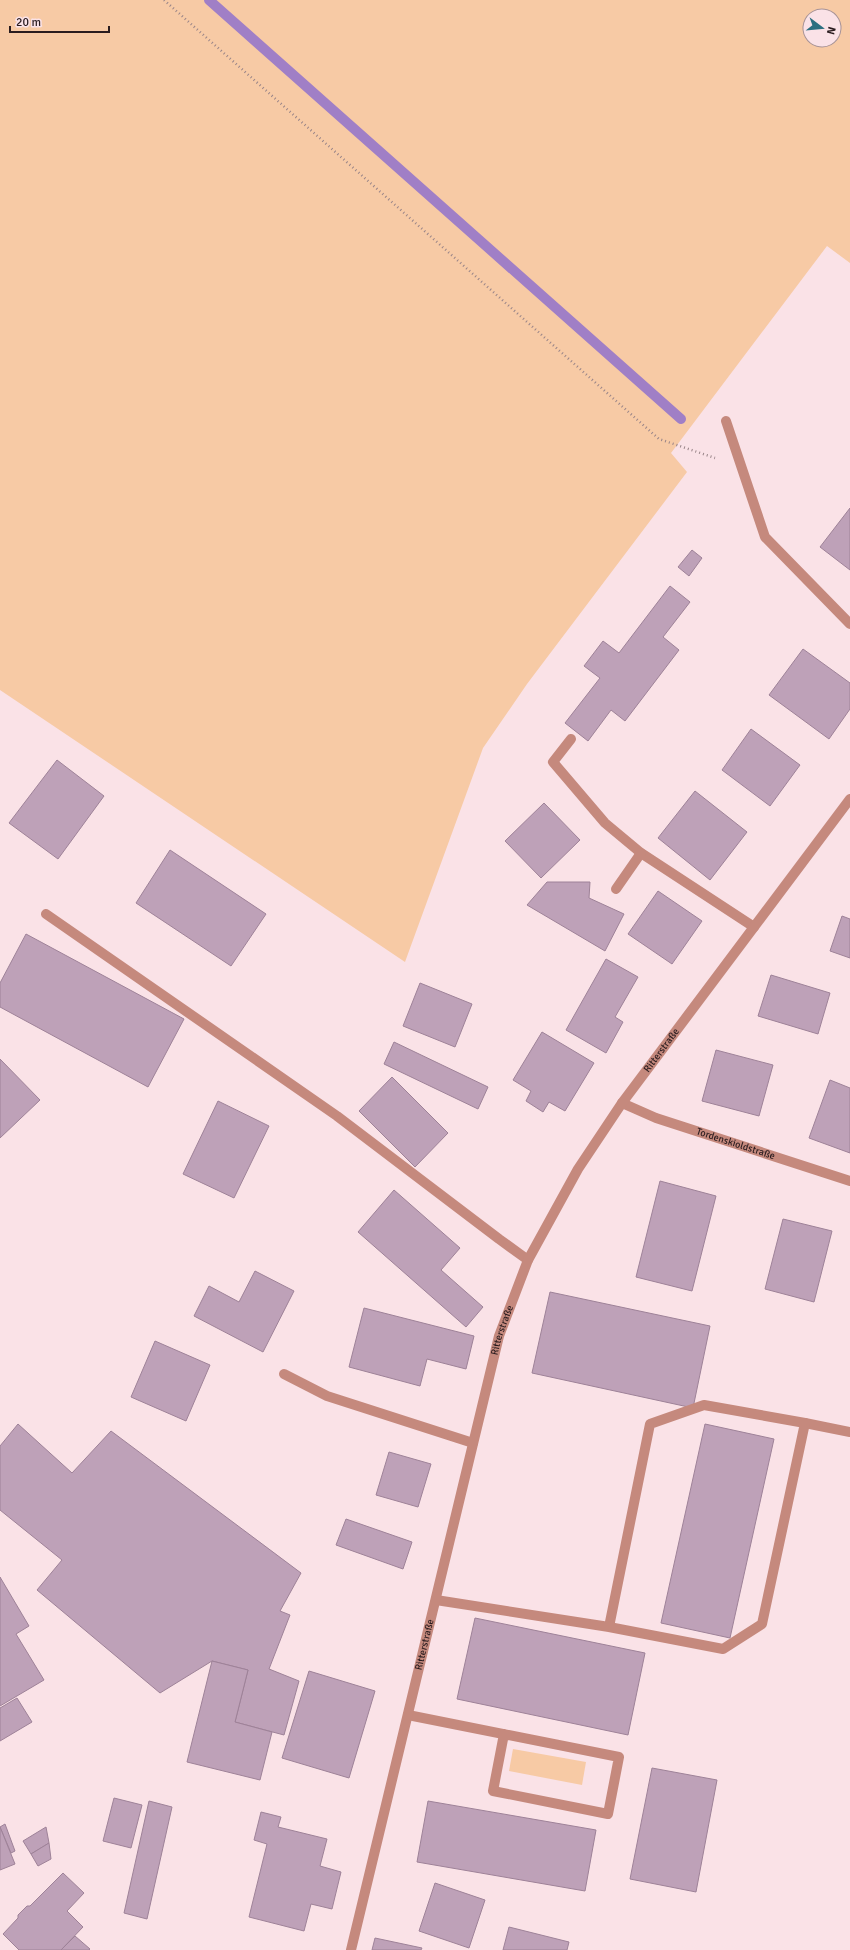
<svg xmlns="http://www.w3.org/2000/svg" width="850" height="1950" viewBox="0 0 850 1950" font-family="Signika,sans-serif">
	<rect width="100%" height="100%" fill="#fae2e7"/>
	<g fill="#f7caa5" fill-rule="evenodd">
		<path d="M0 0H850V263L827 246 671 453 687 472 527 684 483 748 405 962 0 690ZM810 16H834V40H810Z"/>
		<polygon points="513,1749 586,1762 582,1785 509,1771"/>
	</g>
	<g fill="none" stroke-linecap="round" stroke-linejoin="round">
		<polyline stroke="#a07fc6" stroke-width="10" points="209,0 681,419"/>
	</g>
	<g fill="#bea1b8" stroke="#9e8298">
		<polygon points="850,508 850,570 820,547"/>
		<polygon points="692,550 702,558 689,576 678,567"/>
		<polygon points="670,586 690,602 663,637 679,650 625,721 611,710 588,741 565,723 600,678 584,666 603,641 619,653"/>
		<polygon points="803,649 850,683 850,709 829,739 769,695"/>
		<polygon points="751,729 800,765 770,806 722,770"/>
		<polygon points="57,760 104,796 58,859 9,823"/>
		<polygon points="695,791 747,832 710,880 658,838"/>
		<polygon points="544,803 580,840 541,878 505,841"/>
		<polygon points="170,850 266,914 231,966 136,903"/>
		<polygon points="547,882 590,882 589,898 624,914 605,951 527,905"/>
		<polygon points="658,891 702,921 672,964 628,934"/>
		<polygon points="842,916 850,919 850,958 830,951"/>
		<polygon points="26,934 184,1019 148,1087 0,1007 0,983"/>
		<polygon points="606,959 638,977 615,1017 623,1022 606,1053 566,1030"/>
		<polygon points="771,975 830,993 818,1034 758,1016"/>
		<polygon points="420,983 472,1004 455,1047 403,1026"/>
		<polygon points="542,1032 594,1063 565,1111 549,1102 543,1112 526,1101 531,1091 513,1080"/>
		<polygon points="394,1042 488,1087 478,1109 384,1064"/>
		<polygon points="716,1050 773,1065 759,1116 702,1101"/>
		<polygon points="0,1059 40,1100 0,1138"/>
		<polygon points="392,1077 448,1133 415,1167 359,1111"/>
		<polygon points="830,1080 850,1088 850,1153 809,1138"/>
		<polygon points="218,1101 269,1126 234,1198 183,1174"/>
		<polygon points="660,1181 716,1196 692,1291 636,1277"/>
		<polygon points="394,1190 460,1248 441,1270 483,1307 466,1327 358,1232"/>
		<polygon points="783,1219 832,1231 814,1302 765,1289"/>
		<polygon points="255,1271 294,1291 263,1352 194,1316 209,1286 239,1302"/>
		<polygon points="550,1292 710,1326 693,1408 532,1373"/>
		<polygon points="364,1308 474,1336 466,1369 427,1359 420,1386 349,1367"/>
		<polygon points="155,1341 210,1365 186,1421 131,1397"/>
		<polygon points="18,1424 72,1473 111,1431 301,1573 280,1611 290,1615 269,1669 299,1681 284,1735 235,1722 248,1670 212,1661 160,1693 37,1590 62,1560 0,1510 0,1446"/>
		<polygon points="705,1424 774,1439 730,1638 661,1623"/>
		<polygon points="389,1452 431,1464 418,1507 376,1495"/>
		<polygon points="346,1519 412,1542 403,1569 336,1545"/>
		<polygon points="0,1577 29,1626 16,1634 44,1680 0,1706"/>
		<polygon points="475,1618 645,1653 628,1735 457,1699"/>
		<polygon points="212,1661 248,1670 235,1722 272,1732 260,1780 187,1762"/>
		<polygon points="309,1671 375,1691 349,1778 282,1758"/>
		<polygon points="17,1698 32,1722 0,1741 0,1708"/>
		<polygon points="652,1768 717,1780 696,1892 630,1879"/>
		<polygon points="114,1798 142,1805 131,1848 103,1841"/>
		<polygon points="149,1801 172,1807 147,1919 124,1913"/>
		<polygon points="428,1801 596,1830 585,1891 417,1862"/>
		<polygon points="261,1812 281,1817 278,1827 327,1839 320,1866 341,1872 332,1909 311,1904 304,1931 249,1917 267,1844 254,1840"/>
		<polygon points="5,1824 15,1851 11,1853 0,1827"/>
		<polygon points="0,1827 15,1864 0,1870"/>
		<polygon points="46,1827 49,1843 31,1854 23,1841"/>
		<polygon points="49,1843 51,1859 38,1866 31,1854"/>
		<polygon points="63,1873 84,1893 67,1911 83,1927 61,1950 19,1950 3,1934 18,1918 18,1915 27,1906 30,1906"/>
		<polygon points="435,1883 485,1900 469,1948 419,1931"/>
		<polygon points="509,1927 569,1942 567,1950 503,1950"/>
		<polygon points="75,1936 90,1949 89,1950 61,1950"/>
		<polygon points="375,1938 422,1948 421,1950 372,1950"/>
	</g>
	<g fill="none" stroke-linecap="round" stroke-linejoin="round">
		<polyline stroke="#988488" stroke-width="2.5" stroke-dasharray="1 3" stroke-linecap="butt" points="164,0 659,439 715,458"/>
		<g stroke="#c5897d" stroke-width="10">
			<polyline points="726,421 765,537 850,624"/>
			<polyline points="571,739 553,762 605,823 641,853 754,927"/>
			<polyline points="616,889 641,853"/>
			<polyline points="46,914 337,1116 499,1239 528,1260"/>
			<polyline points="284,1374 327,1396 473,1443"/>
			<polyline points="805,1423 850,1432"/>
			<polyline points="436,1600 609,1627 650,1424 704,1405 805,1423 762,1624 723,1649 609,1627"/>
			<polyline points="408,1715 619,1757 608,1814 493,1791 504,1734"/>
		</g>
		<g stroke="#c5897d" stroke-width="10">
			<path id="s1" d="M622 1103 656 1118 850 1181"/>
			<path id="s2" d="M351 1950 499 1336 528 1260 578 1169 622 1103 850 799"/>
		</g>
	</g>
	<g text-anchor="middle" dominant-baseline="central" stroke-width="3.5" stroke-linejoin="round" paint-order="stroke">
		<g font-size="10" fill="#2a1c1f" stroke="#fae2e7">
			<text stroke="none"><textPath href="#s2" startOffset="962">Ritterstraße</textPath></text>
			<text stroke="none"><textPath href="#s1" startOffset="121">Tordenskioldstraße</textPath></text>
			<text stroke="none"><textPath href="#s2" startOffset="638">Ritterstraße</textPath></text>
			<text stroke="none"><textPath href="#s2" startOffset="314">Ritterstraße</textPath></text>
		</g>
	</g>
	<g transform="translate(822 28) rotate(106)"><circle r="19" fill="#fae2e7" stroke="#a79397"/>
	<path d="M0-3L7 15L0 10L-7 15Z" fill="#2c6f80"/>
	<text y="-6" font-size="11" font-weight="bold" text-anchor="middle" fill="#2a1c1f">N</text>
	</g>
	<path d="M10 26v6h99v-6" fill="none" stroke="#2a1c1f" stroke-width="2"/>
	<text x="16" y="26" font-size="12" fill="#2a1c1f" stroke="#fae2e7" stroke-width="3" paint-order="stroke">20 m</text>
</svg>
